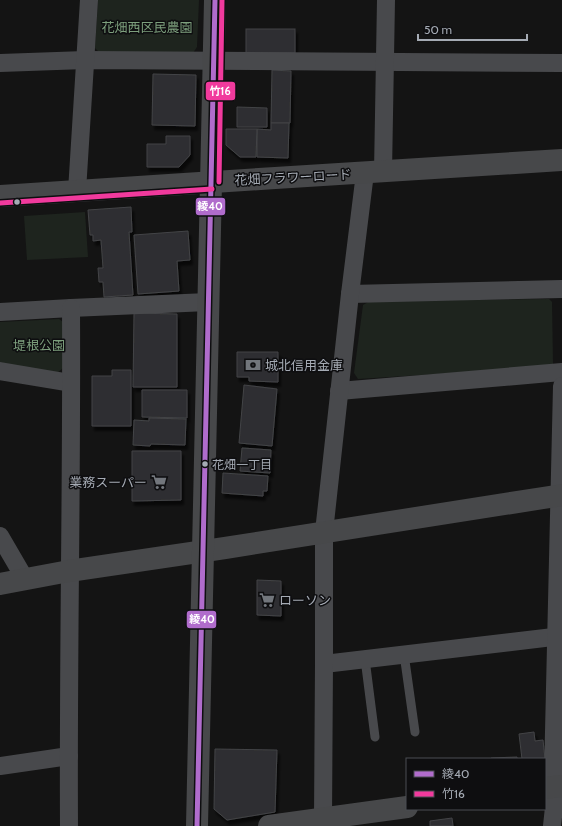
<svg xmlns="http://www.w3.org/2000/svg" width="562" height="826" viewBox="0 0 562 826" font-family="Cabin,'Noto Sans JP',sans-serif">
	<defs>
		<filter id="shadow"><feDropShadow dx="2.5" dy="4.5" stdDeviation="1" flood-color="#0009"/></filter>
	</defs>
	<rect width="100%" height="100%" fill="#141414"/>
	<g fill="#1e241e">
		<polygon points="98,0 199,0 197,47 193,53 100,53 95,48"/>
		<polygon points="85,212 88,257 27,260 24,216"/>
		<polygon points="549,299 552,302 553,364 548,367 358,379 354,373 363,305 370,301"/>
		<polygon points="59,319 63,322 63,368 57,373 0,363 0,322"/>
	</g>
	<g fill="#2e2e30" stroke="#434447" filter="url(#shadow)">
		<rect x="246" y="29" width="49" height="24"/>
		<polygon points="272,70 291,71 290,123 271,123"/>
		<polygon points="153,74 196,75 195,126 152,125"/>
		<polygon points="237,107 267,108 267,127 237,127"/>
		<polygon points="271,123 289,123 288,158 257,157 257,129 271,130"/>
		<polygon points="226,129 257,129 256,157 240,157 226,145"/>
		<polygon points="166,136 190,136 190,155 179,167 147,167 147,144 166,144"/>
		<polygon points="131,207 132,232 129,232 133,295 104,297 103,282 99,282 98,268 103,268 101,240 93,241 93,235 90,235 88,210"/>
		<polygon points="188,231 190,260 177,261 179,291 138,294 134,235"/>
		<polygon points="134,313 177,314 177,387 133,387"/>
		<polygon points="237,352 278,352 278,382 249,381 249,377 237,377"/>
		<polygon points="112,370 131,370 131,426 92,426 92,376 112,376"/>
		<polygon points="244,385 277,389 272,446 239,443"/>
		<polygon points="142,390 187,390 187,418 142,417"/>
		<polygon points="149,418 186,419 185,445 151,444 150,446 133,445 134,420 149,421"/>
		<polygon points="242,448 271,450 270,473 240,471"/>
		<polygon points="132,451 181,451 181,500 132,501"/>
		<polygon points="223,473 268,476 267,491 263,491 263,496 222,493"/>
		<polygon points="257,580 281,581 281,616 257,615"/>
		<polygon points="534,732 535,741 543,740 545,759 522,759 519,734"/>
		<polygon points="215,749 277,750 275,812 227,820 214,809"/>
		<polygon points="517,757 517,759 491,759 491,758"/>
		<polygon points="452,818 453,826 430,826 430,821"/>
	</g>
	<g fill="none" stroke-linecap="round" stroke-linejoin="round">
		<g stroke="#48494c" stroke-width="9">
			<polyline points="404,654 415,732"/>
			<polyline points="365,659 375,737"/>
		</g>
		<g stroke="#48494c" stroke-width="18">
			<polyline points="0,63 85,60 562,63"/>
			<polyline points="383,172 386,0"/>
			<polyline points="77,191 89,0"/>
			<polyline points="350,294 562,289"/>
			<polyline points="0,312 71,308 208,302"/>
			<polyline points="0,371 71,383"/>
			<polyline points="339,391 562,372"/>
			<polyline points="0,536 25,579"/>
			<polyline points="324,664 562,636"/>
			<polyline points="0,766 69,756"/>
			<path d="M69 826C68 653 72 480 71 308"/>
			<polyline points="324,826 323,819 324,664 324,532 350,294 365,173"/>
			<polyline points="552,826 555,798 553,775 562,386"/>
		</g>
		<g stroke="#47484a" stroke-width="22">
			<path d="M0 196C187 183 375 172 562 160"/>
			<polyline points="0,584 69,571 225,548 562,495"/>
			<polyline points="545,788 562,786"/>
			<polyline points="197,826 215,0"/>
			<polyline points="269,826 407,807"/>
		</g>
		<defs>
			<polyline id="bus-1" points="197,826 215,0"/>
			<g id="bus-2">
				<polyline points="219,182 222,0"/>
				<polyline points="0,203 212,189"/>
			</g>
		</defs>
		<use href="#bus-1" stroke="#0e0e10" stroke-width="8"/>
		<use href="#bus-2" stroke="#0e0e10" stroke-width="8"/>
		<use href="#bus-1" stroke="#b06ccc" stroke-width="5"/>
		<use href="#bus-2" stroke="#f13a9d" stroke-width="5"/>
	</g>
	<defs>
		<symbol id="bank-bare" viewBox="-9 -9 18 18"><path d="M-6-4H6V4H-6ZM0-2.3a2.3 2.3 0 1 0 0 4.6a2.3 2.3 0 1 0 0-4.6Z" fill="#72767c" stroke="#0e0e10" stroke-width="2.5" paint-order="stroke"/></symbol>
		<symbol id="supermarket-bare" viewBox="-9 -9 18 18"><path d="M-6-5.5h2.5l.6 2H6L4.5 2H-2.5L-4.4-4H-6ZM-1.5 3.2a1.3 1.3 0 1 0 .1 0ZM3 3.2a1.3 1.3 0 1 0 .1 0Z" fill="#72767c" stroke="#0e0e10" stroke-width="2.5" paint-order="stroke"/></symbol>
	</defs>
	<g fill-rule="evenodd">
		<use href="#bank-bare" x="242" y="354" width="22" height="22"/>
		<use href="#supermarket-bare" x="148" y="471" width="22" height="22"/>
		<use href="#supermarket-bare" x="256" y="589" width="22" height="22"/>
	</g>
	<g fill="#a5abb4" stroke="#0e0e10" stroke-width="1.5">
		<circle cx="17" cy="202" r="3.5"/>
		<circle cx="205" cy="464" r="3.5"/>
	</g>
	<g text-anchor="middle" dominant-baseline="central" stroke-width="3" stroke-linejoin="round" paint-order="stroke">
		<g font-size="12" fill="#a5abb4" stroke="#0e0e10" text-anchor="start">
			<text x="212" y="464">花畑一丁目</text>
		</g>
		<g font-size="13" fill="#7d9f7d" stroke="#0e0e10">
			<text x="147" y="27">花畑西区民農園</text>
			<text x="39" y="345">堤根公園</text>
		</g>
		<g font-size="13" fill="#a5abb4" stroke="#0e0e10">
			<text transform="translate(293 177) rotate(-3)">花畑フラワーロード</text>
		</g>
		<g font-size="13" fill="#a5abb4" stroke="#0e0e10" text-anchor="start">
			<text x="265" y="365">城北信用金庫</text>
			<text x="147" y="482" text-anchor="end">業務スーパー</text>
			<text x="279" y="600">ローソン</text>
		</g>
	</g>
	<g stroke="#0e0e10" stroke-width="1.5">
		<rect x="205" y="81" width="31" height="20" rx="4" fill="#f13a9d"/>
		<rect x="195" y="197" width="31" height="19" rx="4" fill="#b06ccc"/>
		<rect x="186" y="610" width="31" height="19" rx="4" fill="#b06ccc"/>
	</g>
	<g font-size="11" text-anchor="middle" font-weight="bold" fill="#fff">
		<text x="220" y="95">竹16</text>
		<text x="210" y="210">綾40</text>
		<text x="202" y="623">綾40</text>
	</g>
	<rect x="406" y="758" width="140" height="52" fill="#0e0e10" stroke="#4a4d52"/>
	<rect x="414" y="771" width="20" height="6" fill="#b06ccc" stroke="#4a4d52"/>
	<text x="442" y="778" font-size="12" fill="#a5abb4">綾40</text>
	<rect x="414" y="791" width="20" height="6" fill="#f13a9d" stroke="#4a4d52"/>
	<text x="442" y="798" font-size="12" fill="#a5abb4">竹16</text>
	<path d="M418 34v6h109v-6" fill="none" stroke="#a5abb4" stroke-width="2"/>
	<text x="424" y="34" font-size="12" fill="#a5abb4" stroke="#0e0e10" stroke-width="3" paint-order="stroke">50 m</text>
</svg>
